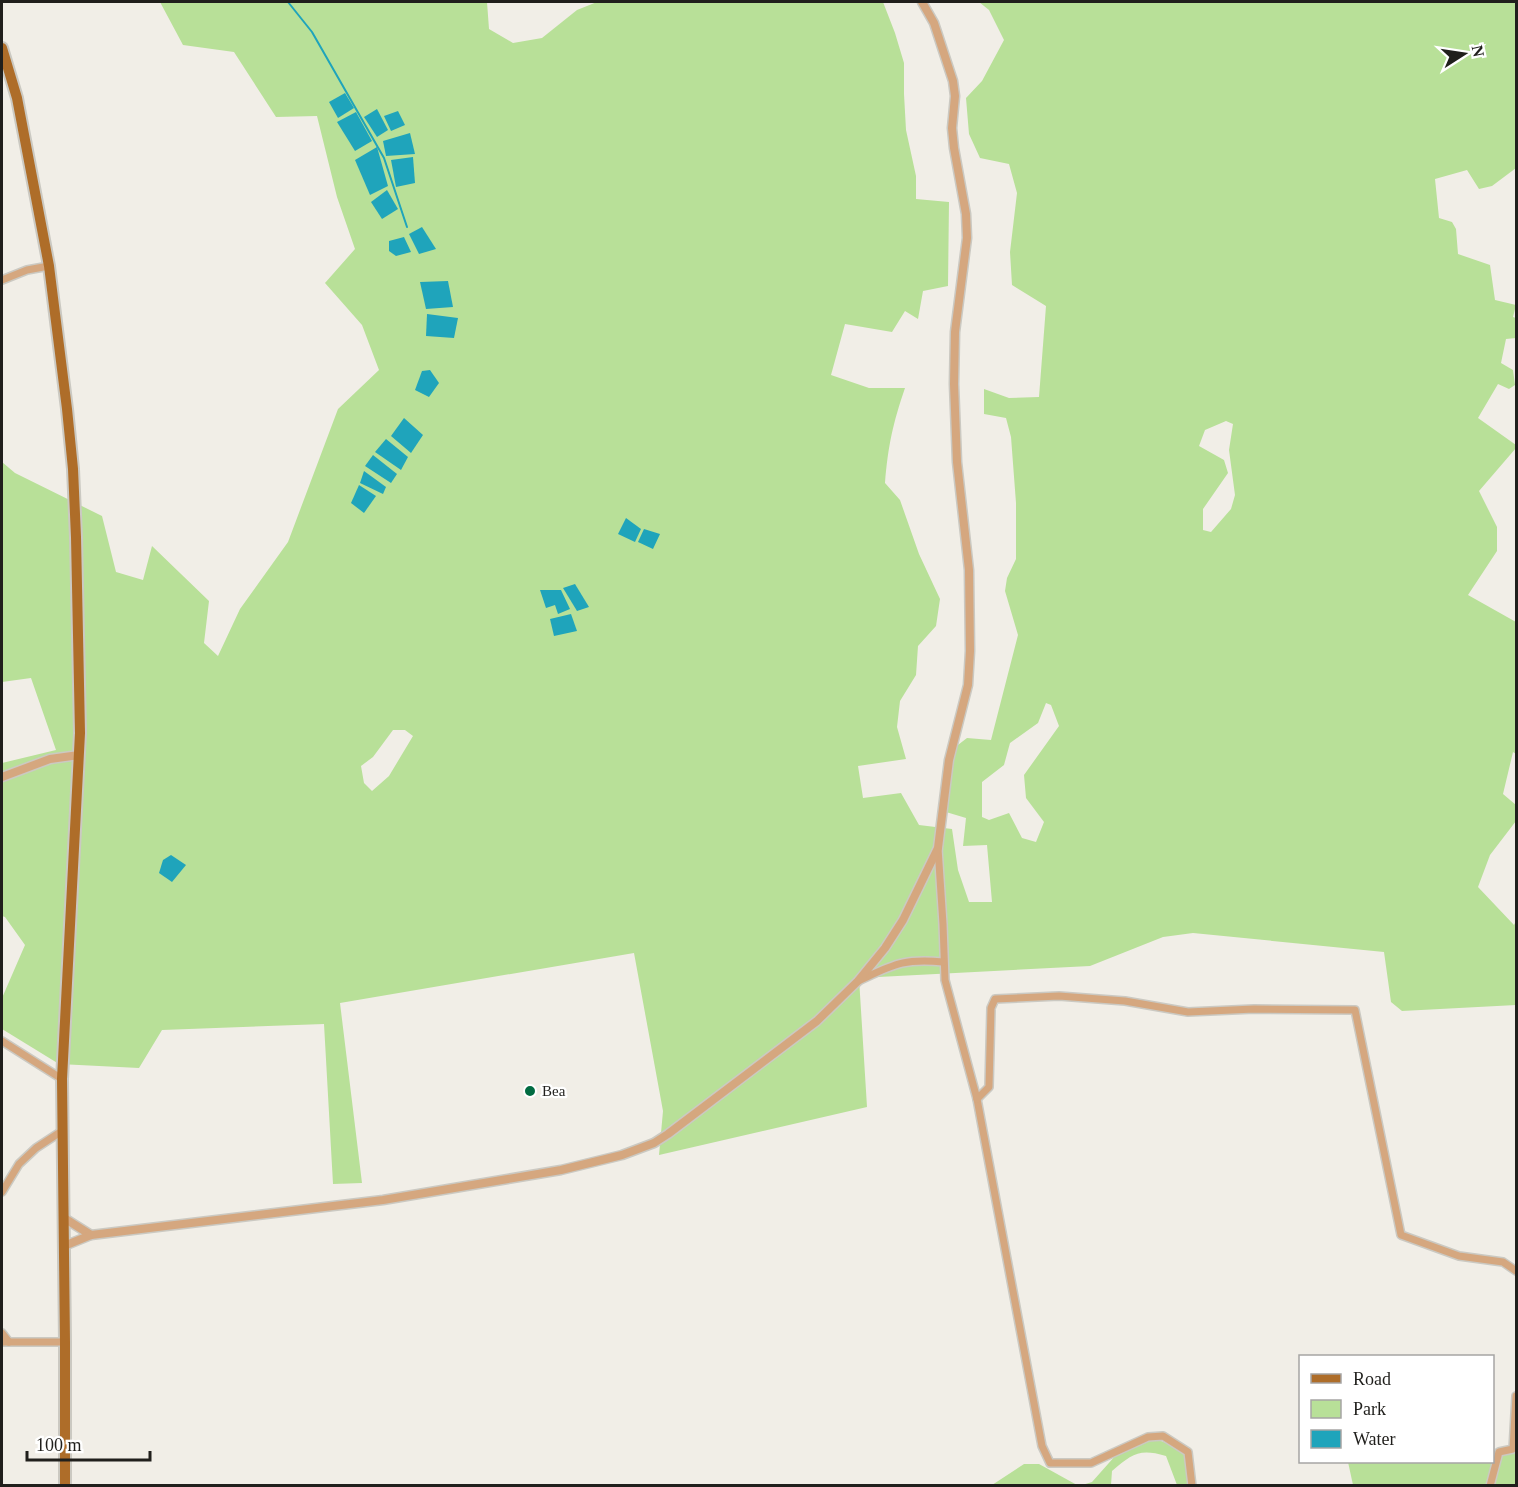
<svg xmlns="http://www.w3.org/2000/svg" width="1518" height="1487" viewBox="0 0 1518 1487" font-family="'Times New Roman',serif">
	<rect width="100%" height="100%" fill="#f1eee7"/>
	<g fill="#b8e098" fill-rule="evenodd">
		<path d="M160 2H487L489 29 513 43 542 38 577 10 597 2H883L895 33 904 63V94L906 130 916 176V199L949 202 948 286 923 291 918 319 905 311 892 332 845 324 831 375 869 388H905C893 423 888 446 885 483L900 500 919 554 940 599 936 626 918 646 916 675 900 701 897 727 906 759 858 766 863 798 901 793 919 825 952 829 958 870 969 902H992L987 845 963 846 966 818 946 812 954 748 967 738 991 740 1018 635 1005 591 1007 578 1016 559V503L1011 437 1006 418 984 414V389L1009 398 1039 397 1046 306 1012 285 1010 252 1017 193 1009 164 980 158 969 134 966 98 982 81 1004 40 989 10 979 2H1516V168L1492 186 1479 189 1467 170 1435 179 1439 218 1452 222 1456 229 1458 254 1490 265 1495 300 1516 305 1513 317 1516 318V338L1506 339 1501 363 1513 370 1515 385 1509 389 1498 384 1478 418 1516 445V448L1479 491 1497 527V551L1468 595 1516 622V754L1513 752 1503 794 1516 805V821L1490 855 1478 887 1514 925 1516 921V1005L1402 1011 1391 1002 1384 952 1193 933 1163 937 1090 966 859 978 867 1107 659 1155 663 1111 634 953 340 1003 362 1183 333 1184 324 1024 162 1030 139 1068 59 1064 2 1029V998L25 945 5 917 2 916V763L56 750 31 678 2 682V462L15 473 102 516 116 572 143 580 152 546 209 601 204 643 218 656 240 609 288 542 338 409 379 370 362 325 325 283 355 249 337 197 317 116 276 117 234 52 183 45ZM1226 421 1233 424 1229 450 1235 495 1231 509 1211 532 1203 530V509L1228 473 1224 460 1199 446 1205 430ZM1046 703 1051 705 1059 726 1024 775 1026 798 1044 822 1036 842 1022 838 1009 813 989 820 982 817V782L1004 765 1010 743 1038 723ZM393 730H405L413 736 389 776 372 791 364 783 361 766 373 757Z"/>
		<polygon points="1516,1418 1516,1485 1353,1485 1348,1462 1492,1462 1493,1452 1515,1452"/>
		<path d="M1136 1438C1162 1438 1169 1443 1188 1458L1193 1485H1177L1166 1456C1139 1448 1132 1454 1112 1471L1111 1485 1079 1486 1092 1482 1124 1446Z"/>
		<polygon points="1024,1464 1039,1464 1077,1485 992,1485"/>
	</g>
	<g fill="#1fa4bb">
		<polygon points="345,93 354,108 338,118 329,102"/>
		<polygon points="377,109 388,130 377,137 364,117"/>
		<polygon points="398,111 405,125 391,131 384,116"/>
		<polygon points="356,112 372,141 355,151 337,122"/>
		<polygon points="410,133 415,154 386,156 383,141"/>
		<polygon points="377,147 388,186 370,195 355,160"/>
		<polygon points="413,157 415,183 396,187 391,160"/>
		<polygon points="387,190 398,209 382,219 371,202"/>
		<polygon points="422,227 436,249 419,254 409,234"/>
		<polygon points="404,237 411,252 396,256 389,251 389,241"/>
		<polygon points="448,281 453,307 426,309 420,282"/>
		<polygon points="427,314 458,318 454,338 426,336"/>
		<polygon points="430,370 439,383 429,397 415,390 422,371"/>
		<polygon points="404,418 423,435 411,453 391,436"/>
		<polygon points="386,439 408,457 401,470 375,452"/>
		<polygon points="373,455 397,474 391,483 365,466"/>
		<polygon points="364,471 386,487 383,494 360,483"/>
		<polygon points="359,485 376,496 364,513 351,503"/>
		<polygon points="626,518 641,529 635,542 618,534"/>
		<polygon points="644,529 660,534 653,549 638,542"/>
		<polygon points="575,584 589,607 577,611 563,588"/>
		<polygon points="540,590 561,590 570,609 558,614 555,605 546,608"/>
		<polygon points="571,614 577,631 554,636 550,619"/>
		<polygon points="171,855 186,865 172,882 159,873 163,860"/>
	</g>
	<g fill="none" stroke-linecap="round" stroke-linejoin="round">
		<polyline stroke="#1fa4bb" stroke-width="2" points="288,2 312,32 384,158 407,227"/>
		<defs>
			<g id="minor">
				<polyline points="2,280 27,270 49,266"/>
				<polyline points="938,848 943,924 945,980 977,1099 1042,1446 1050,1463 1091,1463 1148,1437 1163,1436 1188,1452 1192,1486"/>
				<path d="M858 981C893 965 903 958 943 962"/>
				<polyline points="2,1041 62,1079"/>
				<polyline points="977,1099 989,1087 991,1008 995,999 1059,996 1125,1001 1188,1012 1254,1009 1355,1010 1401,1235 1459,1256 1503,1262 1516,1271"/>
				<polyline points="2,1192 19,1164 36,1148 62,1131"/>
				<polyline points="2,1333 9,1342"/>
				<polyline points="2,1342 65,1342"/>
				<polyline points="1490,1486 1499,1452 1513,1449 1516,1396"/>
			</g>
			<g id="tertiary">
				<polyline points="2,777 50,759 79,755"/>
				<polyline points="64,1218 91,1235"/>
				<polyline points="64,1246 91,1235 383,1200 561,1170 622,1155 654,1143 668,1134 817,1021 858,981 885,948 903,920 938,848 949,760 968,685 970,651 969,570 957,462 954,384 955,332 967,238 966,214 954,148 952,128 955,96 953,81 934,23 922,2"/>
			</g>
			<polyline id="primary" points="2,48 17,98 49,266 67,409 73,469 76,537 80,733 62,1079 65,1342 65,1486"/>
		</defs>
		<use href="#minor" stroke="#cbc9c2" stroke-width="10"/>
		<use href="#tertiary" stroke="#cbc9c2" stroke-width="11"/>
		<use href="#primary" stroke="#cbc9c2" stroke-width="14"/>
		<use href="#minor" stroke="#d5a77f" stroke-width="7"/>
		<use href="#tertiary" stroke="#d5a77f" stroke-width="8"/>
		<use href="#primary" stroke="#ae6d29" stroke-width="10"/>
	</g>
	<circle fill="#016b41" stroke="#fff" stroke-width="2" cx="530" cy="1091" r="6"/>
	<g text-anchor="middle" dominant-baseline="central" stroke-width="4.5" stroke-linejoin="round" paint-order="stroke">
		<g font-size="15" fill="#201f1c" stroke="#fff" text-anchor="start">
			<text x="542" y="1091">Bea</text>
		</g>
	</g>
	<rect width="1518" height="1487" fill="none" stroke="#201f1c" stroke-width="6"/>
	<rect x="1299" y="1355" width="195" height="108" fill="#ffffff" stroke="#a6a5a4" stroke-width="1.5"/>
	<rect x="1311" y="1374" width="30" height="9" fill="#ae6d29" stroke="#a6a5a4" stroke-width="1.5"/>
	<text x="1353" y="1385" font-size="18" fill="#201f1c">Road</text>
	<rect x="1311" y="1400" width="30" height="18" fill="#b8e098" stroke="#a6a5a4" stroke-width="1.5"/>
	<text x="1353" y="1415" font-size="18" fill="#201f1c">Park</text>
	<rect x="1311" y="1430" width="30" height="18" fill="#1fa4bb" stroke="#a6a5a4" stroke-width="1.5"/>
	<text x="1353" y="1445" font-size="18" fill="#201f1c">Water</text>
	<g transform="translate(1464 54) rotate(78)" stroke="#ffffff" stroke-width="4.5" paint-order="stroke">
	<path d="M0-4.5L10 22L0 15L-10 22Z" fill="#201f1c"/>
	<text y="-9" font-size="16" font-weight="bold" text-anchor="middle" fill="#201f1c">N</text>
	</g>
	<path d="M27 1451v9h123v-9" fill="none" stroke="#201f1c" stroke-width="3"/>
	<text x="36" y="1451" font-size="18" fill="#201f1c" stroke="#ffffff" stroke-width="4.5" paint-order="stroke">100 m</text>
</svg>
